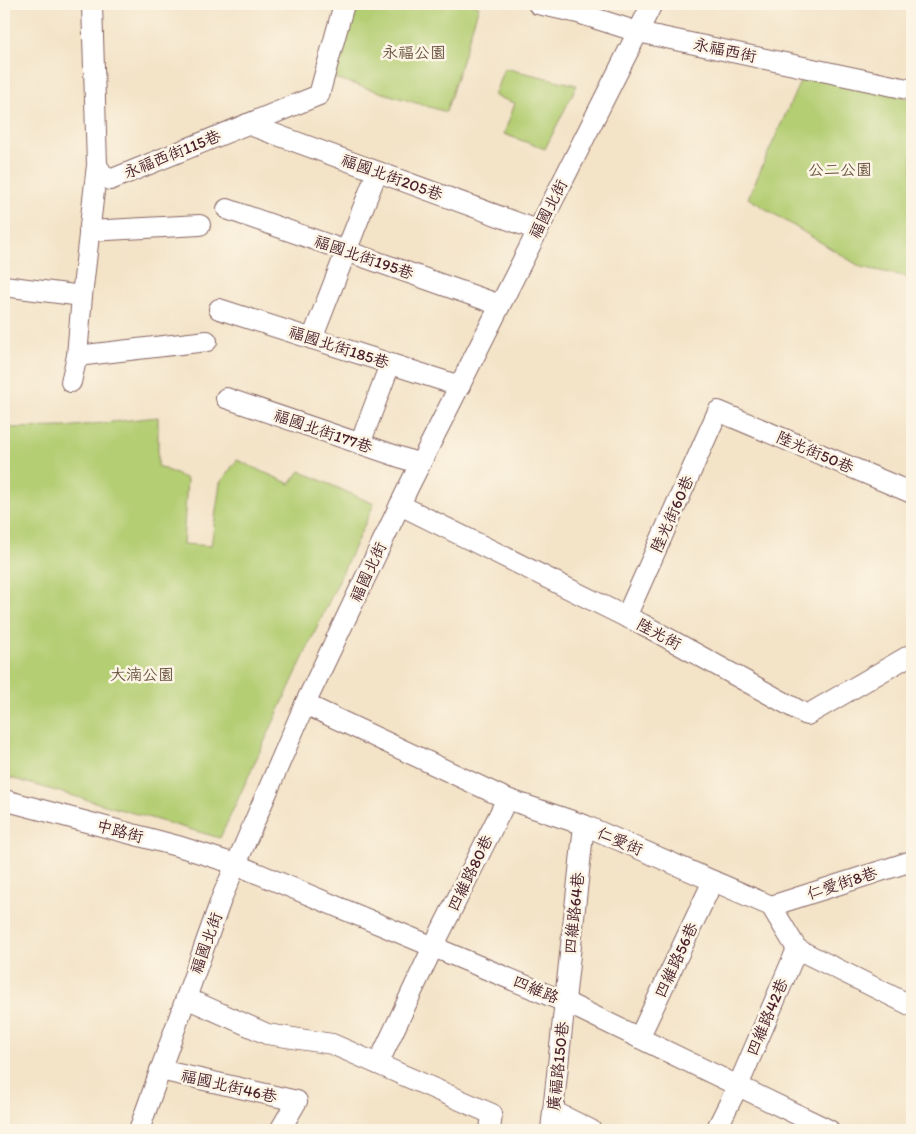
<svg xmlns="http://www.w3.org/2000/svg" width="916" height="1134" viewBox="0 0 916 1134" font-family="Itim,'LXGW WenKai TC',sans-serif">
	<rect width="100%" height="100%" fill="#fcf5e5"/>
	<filter id="ink" filterUnits="userSpaceOnUse"><feTurbulence type="fractalNoise" baseFrequency=".02" numOctaves="2"/><feDisplacementMap in="SourceGraphic" scale="10" xChannelSelector="R" yChannelSelector="G"/><feConvolveMatrix kernelMatrix="1 2 1 2 8 2 1 2 1" color-interpolation-filters="sRGB"/></filter>
	<filter id="wash" filterUnits="userSpaceOnUse"><feTurbulence type="fractalNoise" baseFrequency=".0096" numOctaves="4" result="noise"/><feDisplacementMap in="SourceGraphic" scale="20" xChannelSelector="R" yChannelSelector="G"/><feGaussianBlur stdDeviation="1.12" result="paint"/><feColorMatrix in="noise" values="0 0 0 0 0 0 0 0 0 0 0 0 0 0 0 0 0 1.4 0 .05"/><feComposite in="paint" operator="in"/></filter>
	<g filter="url(#wash)">
		<rect width="100%" height="100%" fill="#f3e3c7"/>
		<g fill="#b4ce73" stroke="#7f764f">
			<polygon points="349,4 472,4 479,6 446,112 327,76"/>
			<polygon points="504,68 577,85 545,149 504,134 515,103 494,96"/>
			<polygon points="803,75 912,99 912,282 904,276 861,267 748,198"/>
			<polygon points="158,417 158,466 187,479 183,544 211,546 220,483 237,460 290,484 300,471 374,504 220,838 4,776 4,428 65,427"/>
		</g>
	</g>
	<g filter="url(#ink)">
		<g fill="none" stroke-linecap="round" stroke-linejoin="round">
			<defs>
				<g id="minor">
					<polyline points="92,4 97,165 103,175 110,180 319,95 344,4"/>
					<polyline points="538,4 578,13 638,32 912,90"/>
					<polyline points="247,124 537,230"/>
					<polyline points="227,209 500,305"/>
					<polyline points="89,231 200,225"/>
					<polyline points="4,286 82,296 97,165"/>
					<polyline points="219,309 460,386"/>
					<polyline points="312,339 377,172"/>
					<polyline points="77,356 207,341"/>
					<polyline points="71,382 77,356 82,296"/>
					<polyline points="226,398 420,464"/>
					<polyline points="360,444 390,364"/>
					<polyline points="400,505 626,617 642,624 807,715 912,654"/>
					<polyline points="626,617 718,411 912,493"/>
					<polyline points="305,704 507,799 584,825 771,906 797,949 912,1006"/>
					<polyline points="4,800 181,847 235,864 565,1002 829,1130"/>
					<polyline points="771,906 912,861"/>
					<polyline points="186,998 267,1034 332,1044 492,1114 490,1130"/>
					<polyline points="639,1038 713,881"/>
					<polyline points="378,1064 433,947 507,799"/>
					<polyline points="160,1070 297,1101 280,1130"/>
					<polyline points="553,1111 591,1130"/>
					<polyline points="139,1130 222,897 305,704 408,488 652,4"/>
					<polyline points="551,1130 584,825"/>
					<polyline points="716,1130 738,1086 797,949"/>
				</g>
			</defs>
			<use href="#minor" stroke="#856462" stroke-width="22"/>
			<use href="#minor" stroke="#fff" stroke-width="20"/>
		</g>
	</g>
	<g text-anchor="middle" dominant-baseline="central" stroke-width="5" stroke-linejoin="round" paint-order="stroke">
		<g font-size="16" fill="#4a1f2b" stroke="#fcf5e5">
			<text transform="translate(725 50) rotate(12)">永福西街</text>
			<text transform="translate(172 154) rotate(-22)">永福西街115巷</text>
			<text transform="translate(392 177) rotate(20)">福國北街205巷</text>
			<text transform="translate(548 209) rotate(-63)">福國北街</text>
			<text transform="translate(364 257) rotate(19)">福國北街195巷</text>
			<text transform="translate(339 347) rotate(18)">福國北街185巷</text>
			<text transform="translate(323 431) rotate(19)">福國北街177巷</text>
			<text transform="translate(815 452) rotate(23)">陸光街50巷</text>
			<text transform="translate(672 514) rotate(-66)">陸光街60巷</text>
			<text transform="translate(368 572) rotate(-65)">福國北街</text>
			<text transform="translate(659 634) rotate(28)">陸光街</text>
			<text transform="translate(120 831) rotate(15)">中路街</text>
			<text transform="translate(620 841) rotate(23)">仁愛街</text>
			<text transform="translate(470 873) rotate(-64)">四維路80巷</text>
			<text transform="translate(842 883) rotate(-18)">仁愛街8巷</text>
			<text transform="translate(574 913) rotate(-84)">四維路64巷</text>
			<text transform="translate(206 943) rotate(-70)">福國北街</text>
			<text transform="translate(676 960) rotate(-65)">四維路56巷</text>
			<text transform="translate(536 989) rotate(23)">四維路</text>
			<text transform="translate(767 1017) rotate(-67)">四維路42巷</text>
			<text transform="translate(558 1066) rotate(-84)">廣福路150巷</text>
			<text transform="translate(229 1086) rotate(13)">福國北街46巷</text>
		</g>
		<g font-size="16" fill="#6a5441" stroke="#fcf5e5">
			<text x="414" y="52">永福公園</text>
			<text x="840" y="169">公二公園</text>
			<text x="142" y="674">大湳公園</text>
		</g>
	</g>
	<rect width="916" height="1134" fill="none" stroke="#fcf5e5" stroke-width="20"/>
</svg>
